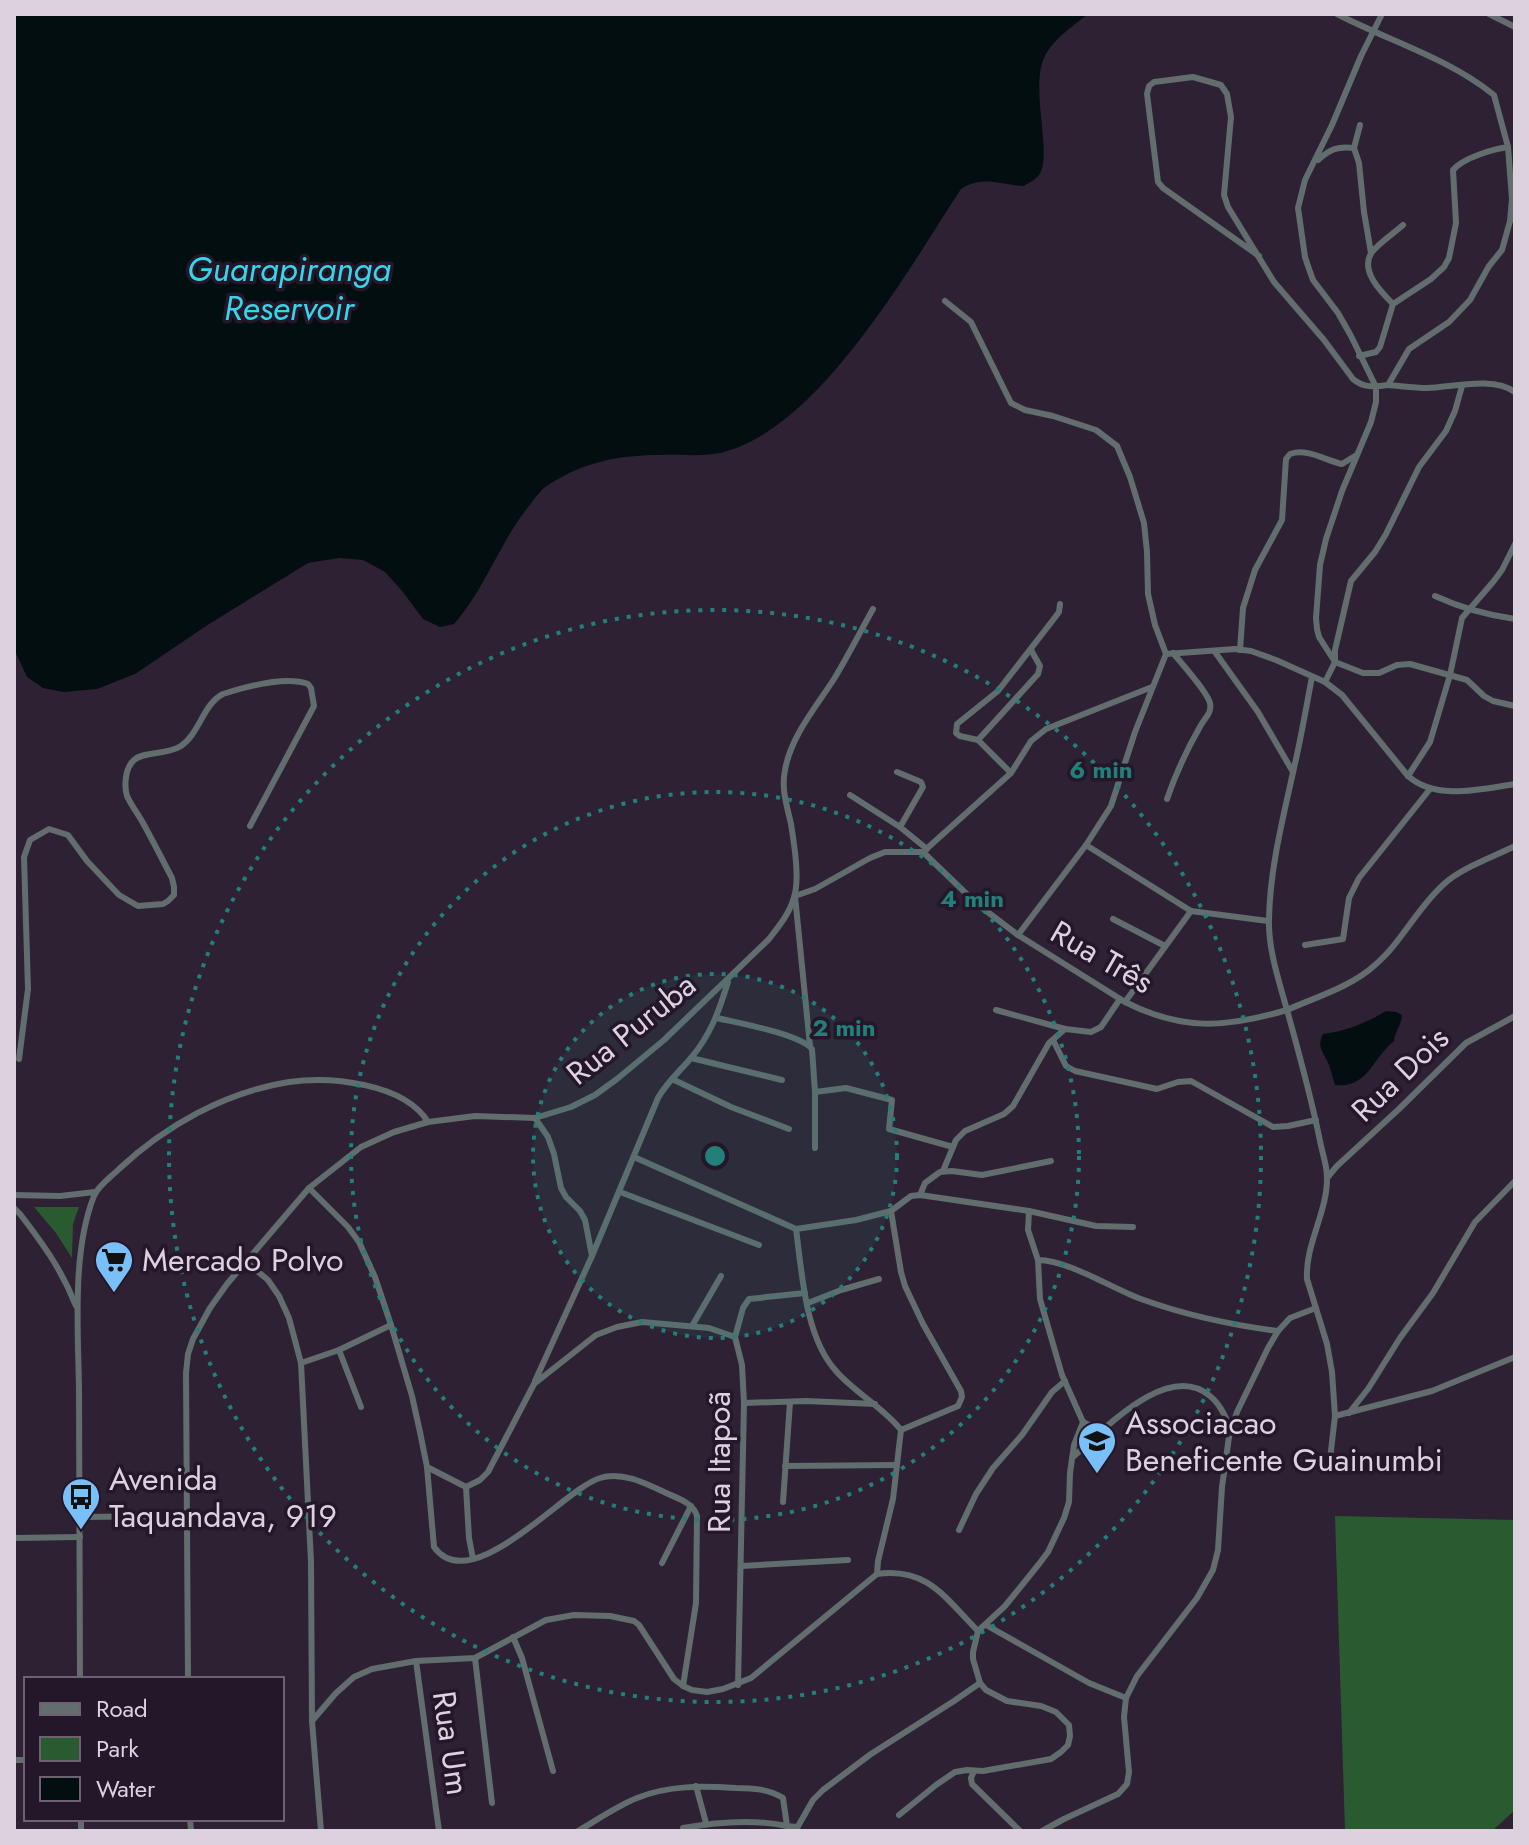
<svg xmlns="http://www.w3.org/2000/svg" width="1529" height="1845" viewBox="0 0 1529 1845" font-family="Jost,sans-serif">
	<rect width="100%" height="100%" fill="#2e2133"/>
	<g fill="#2a5a30">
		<polygon points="34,1207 79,1207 73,1224 72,1258 56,1233"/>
		<polygon points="1335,1516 1515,1520 1515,1810 1492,1831 1345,1831"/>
	</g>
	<g fill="#030e10">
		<path d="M14 14H1088C1073 26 1052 40 1044 58 1030 90 1053 155 1039 175 1036 179 1029 183 1024 186 1000 185 983 175 961 189 909 268 818 431 720 453 698 457 681 454 659 455 618 455 579 463 544 488 537 494 531 504 525 511 498 547 484 590 454 624L440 627 423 619 403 592 385 572 363 560 339 558 308 563 206 626 135 674 97 689 63 692 43 688 27 677 14 649Z"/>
		<path d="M1386 1011 1396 1012 1402 1015C1402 1024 1395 1031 1394 1041 1373 1057 1368 1089 1335 1085 1333 1078 1331 1071 1329 1065 1324 1053 1316 1047 1323 1034 1343 1032 1369 1022 1386 1011Z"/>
	</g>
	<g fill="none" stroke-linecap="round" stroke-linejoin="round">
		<g stroke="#616e6d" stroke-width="6">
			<polyline points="1382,14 1361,56 1332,125 1305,180 1298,208 1305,257 1309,269 1313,280 1338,313 1351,336 1376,387 1376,402 1371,422 1342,491 1326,539 1320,565 1316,618 1317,629 1319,637 1335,662 1363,673 1379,673 1397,665 1410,664 1467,680 1484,696 1493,701 1515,706"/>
			<polyline points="1489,14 1515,27"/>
			<polyline points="1360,125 1354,148 1359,163 1364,212 1371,253"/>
			<path d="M1318 160C1330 149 1338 146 1354 148"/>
			<path d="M1259 256 1163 188 1158 182 1147 94 1149 86 1154 82 1193 77 1221 85 1227 94 1231 117 1224 195 1228 207 1274 282 1324 340 1353 379C1363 388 1375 387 1388 385L1409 349 1449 322 1470 300 1489 266 1502 250 1510 221 1512 199 1508 147 1494 95C1448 58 1389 41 1337 14"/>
			<polyline points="945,301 971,322 1011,403 1025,410 1053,416 1096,430 1117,446 1130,477 1144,523 1147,552 1148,594 1155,625 1166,654 1135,732 1111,806 1086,845 1018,935"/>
			<path d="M1393 304C1381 292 1359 270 1372 252 1380 242 1393 234 1403 225"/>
			<path d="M1359 356 1376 352 1380 347 1393 304 1431 279 1444 267 1449 258 1456 223 1453 170C1463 158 1493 149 1508 147"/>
			<path d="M1388 385C1401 386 1414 388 1427 388 1453 387 1493 376 1515 392"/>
			<path d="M1435 596C1461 608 1487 615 1515 619"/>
			<path d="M1240 650 1243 608 1255 570 1282 520 1286 459 1290 454C1308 448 1324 460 1342 464L1355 456"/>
			<polyline points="1215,652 1258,712 1293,772"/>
			<path d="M1166 654 1235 649 1251 651 1276 660 1325 682 1342 695 1408 776C1436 801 1481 789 1515 784"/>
			<polyline points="1325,682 1335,662 1335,650 1351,581 1375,552 1386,534 1419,467 1446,431 1455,411 1462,386"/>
			<polyline points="978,740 1038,674 1040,666 1031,650"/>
			<polyline points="897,772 921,782 923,787 900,827"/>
			<polyline points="1011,773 978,740 960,736 956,733 957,724 998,691 1053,620 1059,612 1060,604"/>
			<polyline points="1408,776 1430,742 1450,675 1462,618 1493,582 1502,570 1515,544"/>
			<polyline points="850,795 900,827 927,849"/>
			<path d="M1167 799C1176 773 1187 749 1201 725 1205 718 1212 713 1210 703 1207 691 1182 664 1173 653"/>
			<polyline points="1086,845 1191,911 1268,921"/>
			<path d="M923 852 977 904 1018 935 1125 1002C1182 1031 1226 1028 1287 1010 1279 981 1268 949 1269 919 1270 868 1283 818 1294 768 1301 738 1306 708 1312 677"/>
			<polyline points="1113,919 1165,946"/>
			<polyline points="1305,945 1343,939 1349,898 1359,878 1430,789"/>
			<polyline points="1125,1002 1191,911"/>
			<polyline points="996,1010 1065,1029 1091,1032 1101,1027 1120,999"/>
			<path d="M717 1018C738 1023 800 1034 812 1049L815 1092V1148"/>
			<polyline points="1053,1040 1066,1066 1075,1071 1157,1089 1178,1082 1191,1081 1273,1127 1288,1126 1316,1120"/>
			<polyline points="810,1046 795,896 815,889 870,858 885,852 923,852 1011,773 1031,741 1046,729 1152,687"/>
			<polyline points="691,1058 782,1080"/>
			<path d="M19 1059 28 989 24 857 30 840 49 829 68 835 87 861 119 895 138 906 163 904 168 901 174 895V887L172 878C162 859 153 841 143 823 138 814 131 805 127 796 124 786 125 768 134 760 144 751 167 755 181 746 200 733 203 704 223 694 245 687 286 676 308 684L311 688 314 706 250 826"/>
			<polyline points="672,1079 731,1107 789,1129"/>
			<polyline points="815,1092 846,1088 892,1100 889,1129 953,1147"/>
			<polyline points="535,1118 548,1137 554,1154 561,1188 566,1197 580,1211 585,1220 592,1256 535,1381"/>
			<polyline points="634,1157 796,1229"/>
			<polyline points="943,1171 956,1140 965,1131 1004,1114 1013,1106 1049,1043 1065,1029"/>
			<polyline points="1327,1178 1337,1166 1399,1109 1466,1043 1515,1016"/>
			<path d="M309 1188 348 1227 359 1242 375 1277 391 1325 412 1396 420 1432 427 1467 434 1547C471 1599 564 1489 600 1478 621 1471 645 1483 664 1492 676 1498 693 1502 697 1516L696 1603 683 1686"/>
			<polyline points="620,1192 759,1245"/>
			<polyline points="14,1195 60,1196 95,1192"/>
			<polyline points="920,1195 925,1183 940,1172 952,1171 982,1175 1051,1161"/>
			<path d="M14 1208 20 1214C43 1244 62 1270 76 1306"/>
			<path d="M891 1211 856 1220 796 1229C802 1273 805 1337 836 1371 855 1393 883 1407 901 1430"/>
			<path d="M1029 1211 1028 1230 1038 1260C1068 1260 1111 1288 1141 1299 1185 1315 1231 1325 1278 1331"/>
			<path d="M592 1256 658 1098C667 1082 680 1071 691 1058 711 1034 719 1011 728 982"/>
			<polyline points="245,1261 268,1280 279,1296 289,1318 301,1363 311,1562 312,1721 321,1831"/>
			<polyline points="808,1303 841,1290 879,1279"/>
			<polyline points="692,1326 721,1276"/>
			<polyline points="339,1350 361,1407"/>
			<polyline points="301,1363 339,1350 391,1325"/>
			<polyline points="744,1403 806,1401 875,1404"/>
			<polyline points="1349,1413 1368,1389 1400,1338 1433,1293 1475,1222 1515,1181"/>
			<polyline points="1335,1416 1432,1391 1515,1357"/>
			<polyline points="1083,1422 1102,1432"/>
			<polyline points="901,1430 958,1406 962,1397 961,1391 923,1324 905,1286 901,1272 891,1211 911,1196 920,1195 1029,1211 1096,1226 1133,1227"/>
			<path d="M1073 1457C1103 1431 1167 1360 1210 1396 1220 1404 1225 1416 1230 1427"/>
			<path d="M1330 1459 1335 1416 1332 1372 1327 1344 1307 1279C1305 1244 1328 1211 1327 1177 1327 1165 1322 1152 1320 1141 1311 1096 1299 1053 1287 1010 1316 997 1351 987 1375 965 1402 942 1417 908 1444 884 1461 868 1493 857 1515 846"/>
			<polyline points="785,1466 897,1465"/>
			<polyline points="427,1467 466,1487 480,1480 488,1472 534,1384 596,1335 617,1327 642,1322 709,1328 735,1337"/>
			<polyline points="466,1487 469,1538 473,1559"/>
			<polyline points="783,1502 790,1402"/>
			<polyline points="80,1517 187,1516"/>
			<polyline points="959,1530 976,1494 993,1468 1022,1435 1052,1392 1065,1381"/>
			<polyline points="14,1538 80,1537"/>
			<polyline points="662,1563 691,1506"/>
			<polyline points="742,1566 848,1560"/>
			<polyline points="877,1574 878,1561 893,1499 901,1430"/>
			<polyline points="986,1625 1089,1683 1126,1698"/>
			<polyline points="513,1637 522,1658 553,1771"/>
			<polyline points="475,1658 492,1803"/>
			<polyline points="416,1661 439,1831"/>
			<path d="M80 1679C80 1582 79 1485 79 1388 78 1329 72 1251 94 1196 98 1186 111 1177 119 1169 165 1126 225 1092 289 1082 330 1076 404 1083 428 1122"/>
			<path d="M188 1679 186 1373 188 1354 193 1339 210 1308 227 1284 309 1188 361 1147 394 1132 428 1122 475 1116 535 1118 571 1107 595 1095 617 1079 664 1040 769 939C779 926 790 913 794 897 800 879 794 843 791 824 787 806 781 789 785 770 791 736 816 707 834 679 848 656 860 632 873 609"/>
			<polyline points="738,1685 744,1403 742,1365 735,1337 743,1308 749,1299 805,1293"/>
			<path d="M312 1721 336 1693 354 1677 372 1669 416 1661 475 1658 546 1620 574 1615 610 1616 634 1621 639 1625 674 1679 683 1686 692 1690 707 1692 723 1689 751 1678 877 1574C928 1567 946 1599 978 1631"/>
			<polyline points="14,1760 26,1760"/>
			<polyline points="974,1771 971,1778 972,1784 1020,1831"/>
			<polyline points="696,1786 706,1823"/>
			<polyline points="899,1815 936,1785 955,1772 967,1770 983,1771 1051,1759 1061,1752 1068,1745 1070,1736 1069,1725 1056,1712 1041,1706 1007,1701 986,1690 980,1683 973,1659 973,1652 978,1631 1005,1606 1039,1564 1048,1552 1064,1518 1069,1502 1070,1473 1074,1445 1083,1422 1062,1375 1040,1299 1038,1260"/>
			<polyline points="190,1819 191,1831"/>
			<path d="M683 1828C716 1822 754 1819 787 1826"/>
			<polyline points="797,1828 813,1800 823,1790 871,1754 954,1701 980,1683"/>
			<polyline points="81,1831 81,1819"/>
			<path d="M578 1831C597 1820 617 1806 637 1798 669 1785 702 1786 736 1788 752 1788 769 1789 783 1798L787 1826 797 1827"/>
			<polyline points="1042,1831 1064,1819 1118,1794 1127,1784 1129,1772 1124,1717 1126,1698 1137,1676 1197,1598 1213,1570 1218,1550 1222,1487 1229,1437 1237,1412 1268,1348 1278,1331 1290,1318 1316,1308"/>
		</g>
	</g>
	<circle cx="715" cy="1156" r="182" fill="#237f79" fill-opacity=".12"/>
	<g fill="none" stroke="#237f79" stroke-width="4" stroke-dasharray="4 8">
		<circle cx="715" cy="1156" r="182"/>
		<circle cx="715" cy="1156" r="364"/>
		<circle cx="715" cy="1156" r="546"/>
	</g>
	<defs>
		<symbol id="supermarket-pin" viewBox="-11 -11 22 30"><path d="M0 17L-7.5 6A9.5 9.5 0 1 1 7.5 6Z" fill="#79bff8" stroke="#241729"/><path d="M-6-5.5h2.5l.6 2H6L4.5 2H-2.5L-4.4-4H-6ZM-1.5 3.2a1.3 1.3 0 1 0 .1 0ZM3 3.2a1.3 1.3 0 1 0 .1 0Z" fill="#111"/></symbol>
		<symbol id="school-pin" viewBox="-11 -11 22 30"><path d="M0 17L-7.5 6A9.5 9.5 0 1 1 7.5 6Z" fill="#79bff8" stroke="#241729"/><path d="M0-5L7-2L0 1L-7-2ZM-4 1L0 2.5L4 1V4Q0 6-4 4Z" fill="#111"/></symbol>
		<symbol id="bus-pin" viewBox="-11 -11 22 30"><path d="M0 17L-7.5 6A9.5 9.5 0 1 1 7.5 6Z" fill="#79bff8" stroke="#241729"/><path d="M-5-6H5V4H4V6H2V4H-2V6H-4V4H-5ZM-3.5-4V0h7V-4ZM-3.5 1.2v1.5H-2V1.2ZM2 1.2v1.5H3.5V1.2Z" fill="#111"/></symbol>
	</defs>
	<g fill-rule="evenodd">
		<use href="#supermarket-pin" x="92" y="1238" width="44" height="60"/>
		<use href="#school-pin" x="1075" y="1419" width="44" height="60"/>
		<use href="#bus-pin" x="59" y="1475" width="44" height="60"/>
	</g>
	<g text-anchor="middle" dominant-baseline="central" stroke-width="7" stroke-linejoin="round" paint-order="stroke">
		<g font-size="32" fill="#dbd2de" stroke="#241729">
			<text transform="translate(1102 957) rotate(30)">Rua Três</text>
			<text transform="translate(631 1029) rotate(-39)">Rua Puruba</text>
			<text transform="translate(1400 1074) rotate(-44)">Rua Dois</text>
			<text transform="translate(719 1462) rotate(-90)">Rua Itapoã</text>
			<text transform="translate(451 1743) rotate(82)">Rua Um</text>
		</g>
		<g font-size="32" fill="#dbd2de" stroke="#241729" text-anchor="start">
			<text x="142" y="1260">Mercado Polvo</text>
			<text x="1125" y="1423">Associacao<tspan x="1125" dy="37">Beneficente Guainumbi</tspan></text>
			<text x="109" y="1479">Avenida<tspan x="109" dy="37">Taquandava, 919</tspan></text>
		</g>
		<g font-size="34" font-style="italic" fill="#35d6eb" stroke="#241729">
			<text x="289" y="269">Guarapiranga<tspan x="289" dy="39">Reservoir</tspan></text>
		</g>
	</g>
	<circle cx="715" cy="1156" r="12" fill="#237f79" stroke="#241729" stroke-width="4"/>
	<g font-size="24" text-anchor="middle" font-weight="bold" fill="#237f79" stroke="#241729" stroke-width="7" stroke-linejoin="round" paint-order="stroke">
		<text x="1101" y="778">6 min</text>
		<text x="972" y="907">4 min</text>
		<text x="844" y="1036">2 min</text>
	</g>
	<rect width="1529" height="1845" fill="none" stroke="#dbd2de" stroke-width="32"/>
	<rect x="24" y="1677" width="260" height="144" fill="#241729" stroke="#6d6271" stroke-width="2"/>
	<rect x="40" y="1703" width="40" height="12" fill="#616e6d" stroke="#6d6271" stroke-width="2"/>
	<text x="96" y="1717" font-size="24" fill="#dbd2de">Road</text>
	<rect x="40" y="1737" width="40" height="24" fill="#2a5a30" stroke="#6d6271" stroke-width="2"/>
	<text x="96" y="1757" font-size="24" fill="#dbd2de">Park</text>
	<rect x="40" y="1777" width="40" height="24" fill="#030e10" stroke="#6d6271" stroke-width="2"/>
	<text x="96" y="1797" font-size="24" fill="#dbd2de">Water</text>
</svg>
